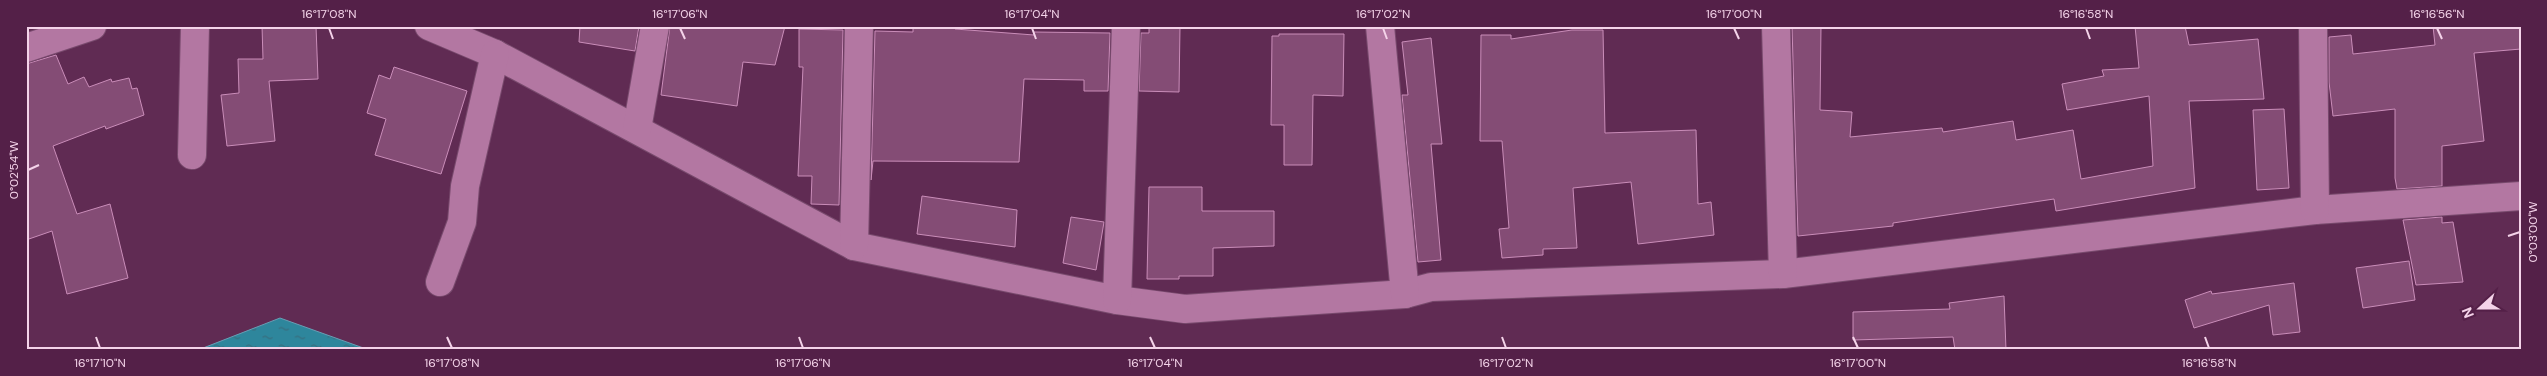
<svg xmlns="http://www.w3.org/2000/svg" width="2547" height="376" viewBox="0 0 2547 376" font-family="'DM Sans',sans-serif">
	<defs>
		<pattern id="water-ripples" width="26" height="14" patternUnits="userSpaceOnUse" patternTransform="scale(1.25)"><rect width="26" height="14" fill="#2e869c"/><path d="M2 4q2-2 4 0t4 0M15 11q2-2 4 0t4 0" fill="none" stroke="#376d7e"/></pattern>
	</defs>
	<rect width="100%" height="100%" fill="#602b53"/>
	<polygon fill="url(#water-ripples)" stroke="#699db3" points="280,318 369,350 198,350"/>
	<g fill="#844c75" stroke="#ca8db9">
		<polygon points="262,26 316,26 318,79 269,81 275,141 227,146 221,95 239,93 238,59 263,59"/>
		<polygon points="580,26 639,26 635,51 579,42"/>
		<polygon points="670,26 785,26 775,65 743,62 737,106 661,95"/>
		<polygon points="913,26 955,26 955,29 1034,35 1034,32 1110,33 1108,91 1084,91 1084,80 1024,79 1019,162 873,161 871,180 875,31 913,32"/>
		<polygon points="1149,26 1180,26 1179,92 1139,91 1141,33 1149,33"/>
		<polygon points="1792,26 1821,26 1820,110 1852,112 1850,137 1942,128 1943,132 2013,121 2016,140 2073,130 2081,179 2153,166 2149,96 2067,110 2062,84 2104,76 2102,70 2139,68 2135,26 2185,26 2189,45 2258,39 2264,99 2189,101 2195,188 2056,211 2054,199 1893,223 1893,226 1798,236"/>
		<polygon points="2433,26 2521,26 2521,49 2474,53 2484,141 2442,146 2442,186 2397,189 2395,178 2395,109 2333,116 2329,82 2329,37 2351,35 2353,54 2435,45"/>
		<polygon points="799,29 843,30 839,205 811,204 812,176 798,176 803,67 799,67"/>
		<polygon points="1572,30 1603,30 1605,133 1696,130 1698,204 1711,202 1714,235 1638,244 1631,182 1573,188 1577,248 1543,249 1543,255 1502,258 1499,229 1509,228 1502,141 1480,141 1481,35 1511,35 1511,39"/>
		<polygon points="1279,34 1344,34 1343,96 1313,95 1312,165 1284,165 1284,125 1271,125 1272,36 1279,36"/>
		<polygon points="1431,38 1442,144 1431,144 1441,260 1418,262 1402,95 1408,95 1402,42"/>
		<polygon points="56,55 68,84 84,77 89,87 111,79 112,82 129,78 132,89 137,88 144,115 106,129 105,126 53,146 77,214 110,204 128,278 67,294 52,231 26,240 26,64"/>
		<polygon points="394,67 467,91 441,174 375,155 386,119 367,113 379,75 390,79"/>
		<polygon points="2284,109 2289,188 2257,190 2253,110"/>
		<polygon points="1149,187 1202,187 1202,211 1274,211 1274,246 1213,248 1213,276 1179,276 1179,279 1147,279"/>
		<polygon points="922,196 1017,210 1015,247 917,234"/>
		<polygon points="1071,217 1104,222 1096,270 1063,263"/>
		<polygon points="2442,217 2442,223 2453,222 2463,282 2416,285 2403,220"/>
		<polygon points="2409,261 2415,300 2363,308 2356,268"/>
		<polygon points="2294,283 2300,332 2273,335 2269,305 2194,328 2185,300 2211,291 2212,294"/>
		<polygon points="2004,296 2006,350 1955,350 1953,337 1853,340 1853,312 1950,309 1949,303"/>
	</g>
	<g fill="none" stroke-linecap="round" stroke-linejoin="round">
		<defs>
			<g id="street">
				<polyline points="429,26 495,54 854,246 1117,300 1185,309 1405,294 1431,287 1783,274 2315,210 2521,196"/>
				<polyline points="1380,26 1405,294"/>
				<polyline points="1776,26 1783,274"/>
				<polyline points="2313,26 2315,210"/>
				<polyline points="26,48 92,26"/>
				<polyline points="637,129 655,26"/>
				<polyline points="192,155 195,26"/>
				<polyline points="854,246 859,26"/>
				<polyline points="440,282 462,222 465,186 495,54"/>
				<polyline points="1117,300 1126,26"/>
			</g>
		</defs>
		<use href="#street" stroke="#784a6d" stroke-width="30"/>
		<use href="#street" stroke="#b377a2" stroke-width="28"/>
	</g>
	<path fill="none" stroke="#f4d3e9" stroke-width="2" d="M329 28 333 39M680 28 685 39M1032 28 1036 39M1383 28 1387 39M1734 28 1739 39M2086 28 2090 39M2437 28 2442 39M28 170 39 165M2508 236 2520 232M96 337 100 348M447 337 452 348M799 337 803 348M1150 337 1155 348M1502 337 1506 348M1853 337 1858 348M2205 337 2209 348"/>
	<rect width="2547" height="376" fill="none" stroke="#542048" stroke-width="55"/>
	<g transform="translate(2480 308) rotate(249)" stroke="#542048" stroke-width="4" paint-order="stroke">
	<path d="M0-4L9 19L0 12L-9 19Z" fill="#f4d3e9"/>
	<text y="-8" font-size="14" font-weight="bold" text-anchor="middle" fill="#f4d3e9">N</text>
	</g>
	<rect x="28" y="28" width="2492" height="320" fill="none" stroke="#f4d3e9" stroke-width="2"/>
	<g font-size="12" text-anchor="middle" fill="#f4d3e9">
		<text x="329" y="18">16°17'08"N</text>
		<text x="680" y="18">16°17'06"N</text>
		<text x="1032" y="18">16°17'04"N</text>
		<text x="1383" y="18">16°17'02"N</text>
		<text x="1734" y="18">16°17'00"N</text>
		<text x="2086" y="18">16°16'58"N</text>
		<text x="2437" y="18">16°16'56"N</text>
		<text transform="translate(14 170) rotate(-90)" y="4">0°02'54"W</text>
		<text transform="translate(2533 232) rotate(-90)" y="4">0°03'00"W</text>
		<text x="100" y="367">16°17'10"N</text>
		<text x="452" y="367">16°17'08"N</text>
		<text x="803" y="367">16°17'06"N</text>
		<text x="1155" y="367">16°17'04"N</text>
		<text x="1506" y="367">16°17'02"N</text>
		<text x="1858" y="367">16°17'00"N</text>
		<text x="2209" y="367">16°16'58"N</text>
	</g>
</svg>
